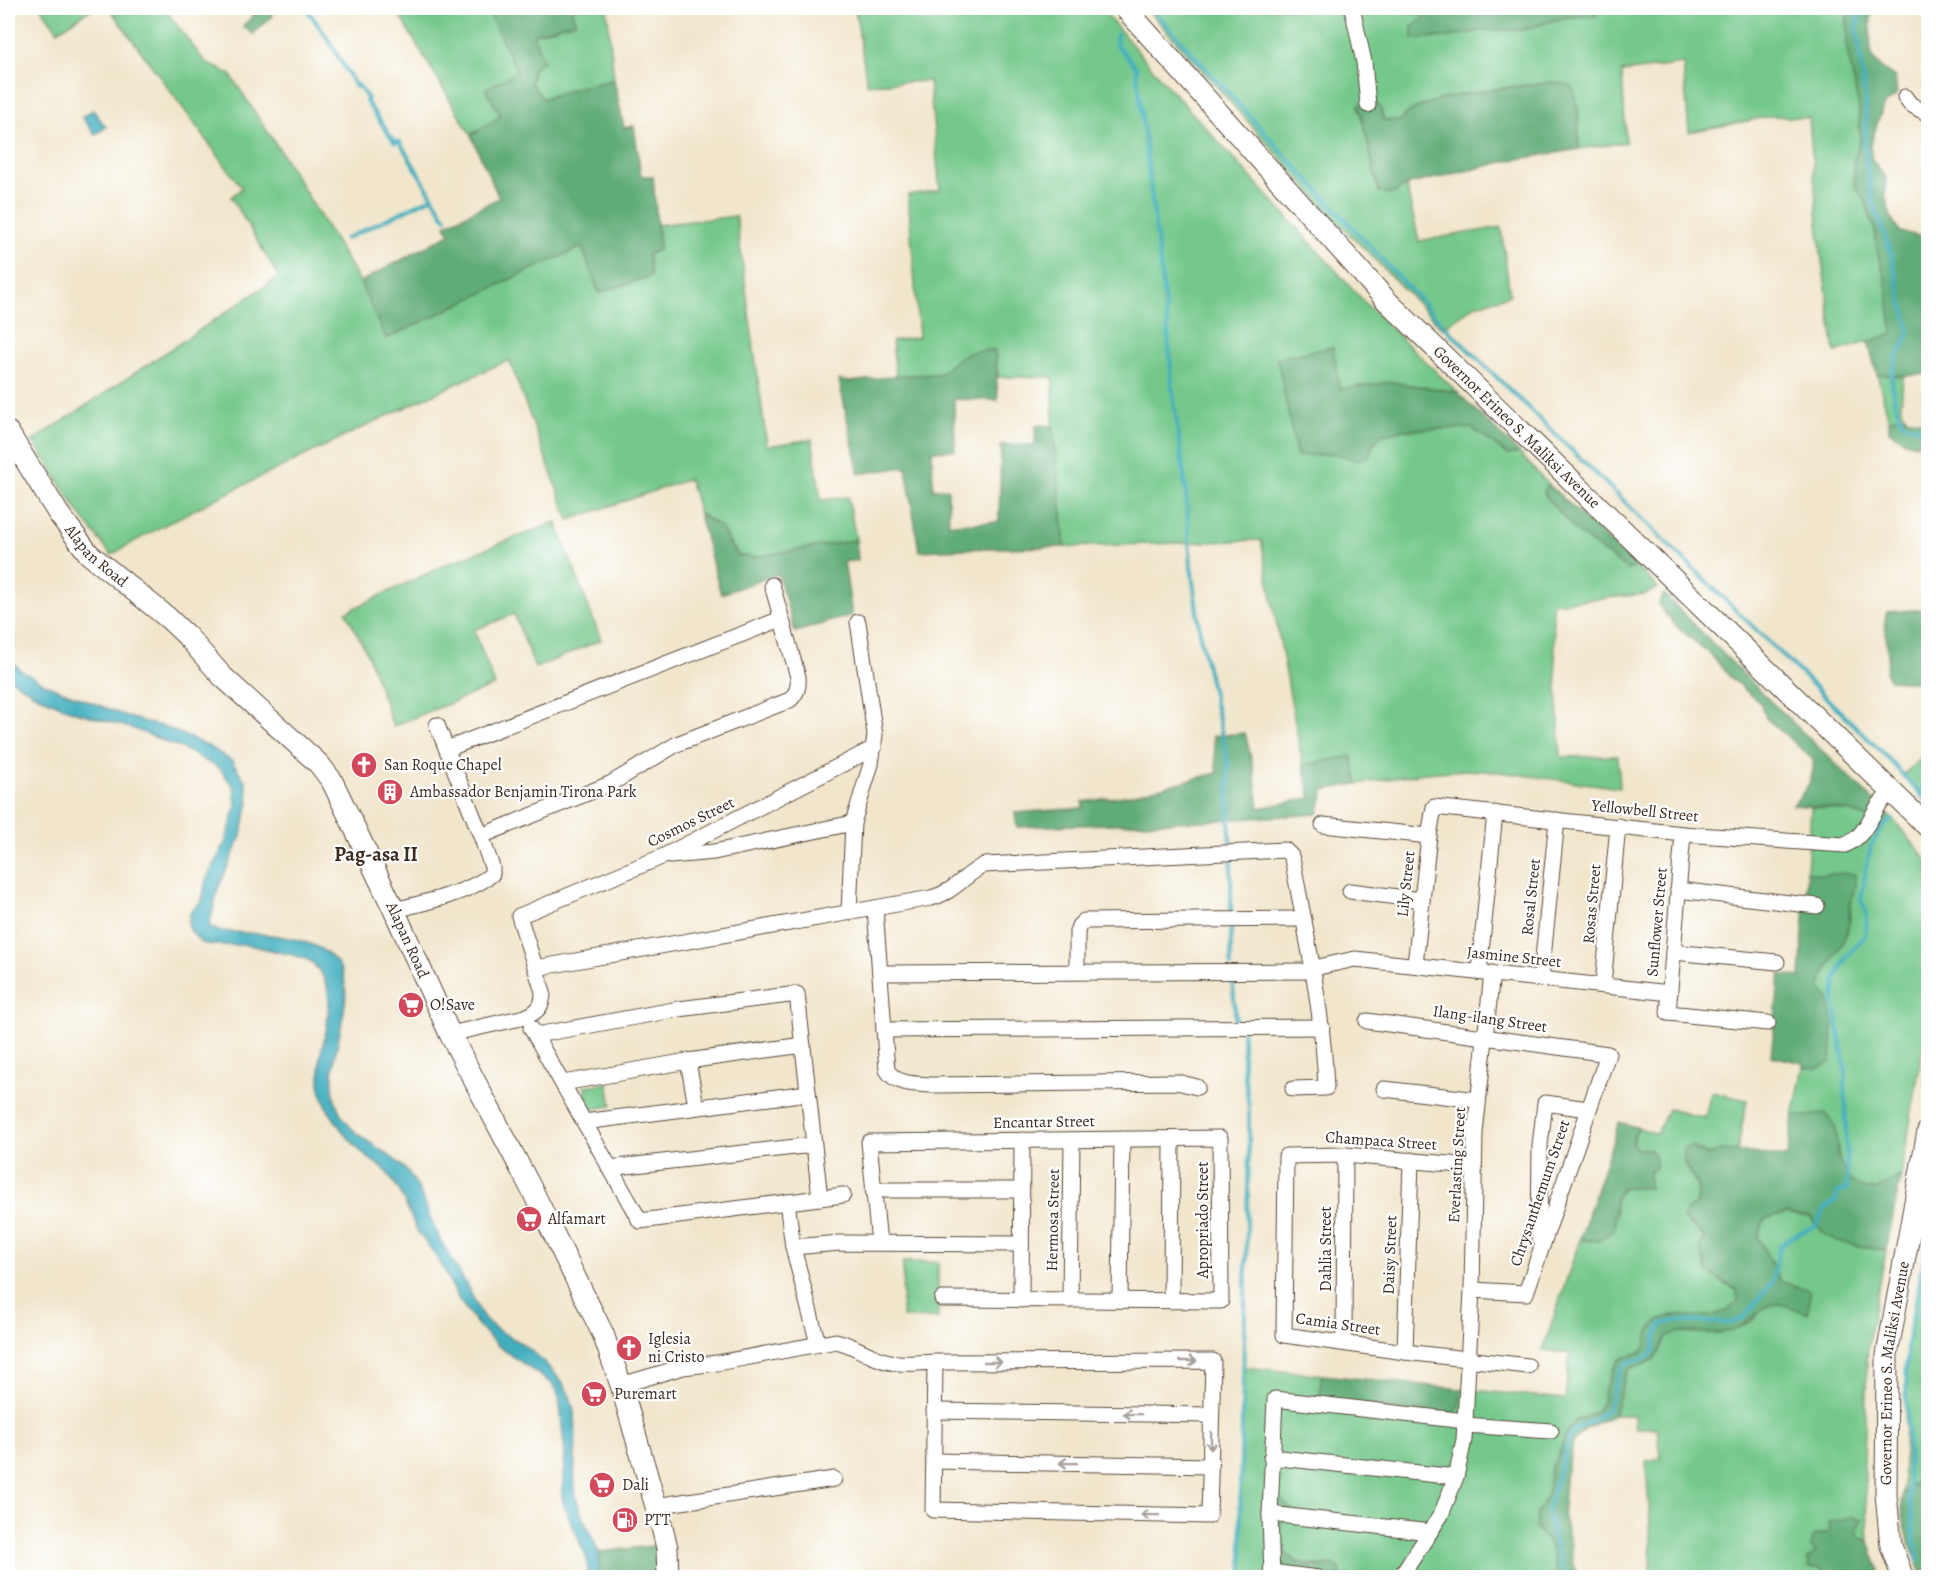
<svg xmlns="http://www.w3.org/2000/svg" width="1936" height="1585" viewBox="0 0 1936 1585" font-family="Alegreya,serif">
	<rect width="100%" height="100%" fill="#fff"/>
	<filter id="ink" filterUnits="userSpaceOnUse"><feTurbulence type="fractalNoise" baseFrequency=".0167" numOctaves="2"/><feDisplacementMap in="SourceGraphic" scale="12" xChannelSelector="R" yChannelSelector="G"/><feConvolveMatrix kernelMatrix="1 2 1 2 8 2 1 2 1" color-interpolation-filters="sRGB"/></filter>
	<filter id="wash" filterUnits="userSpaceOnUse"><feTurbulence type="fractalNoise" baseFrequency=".008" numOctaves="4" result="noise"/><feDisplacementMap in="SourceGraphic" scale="24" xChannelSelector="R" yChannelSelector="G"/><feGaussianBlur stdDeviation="1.35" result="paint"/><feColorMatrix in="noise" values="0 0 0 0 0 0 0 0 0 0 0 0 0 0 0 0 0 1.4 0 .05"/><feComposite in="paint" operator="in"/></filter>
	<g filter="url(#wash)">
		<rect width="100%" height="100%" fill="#f1e6cc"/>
		<g fill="#75c88b" stroke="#587954" stroke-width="1.5">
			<polygon points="41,8 93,8 58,31"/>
			<path d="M109 8H164L205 62 230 74 284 157 360 282 386 339 530 270 582 247 599 292 651 276 648 254 659 250 657 225 736 216 767 446 812 439 821 500 848 497 856 540 755 557 739 556C722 534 726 527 699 514L689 479 569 520 509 360C437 392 365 426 294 461 232 491 170 520 111 555L79 513 33 441 279 277 231 197 242 188Z"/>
			<polygon points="395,8 487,8 517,72 501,116 471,135"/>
			<polygon points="571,8 607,8 614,80 572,89 542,99 531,83 533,69 533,34 575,22"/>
			<path d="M855 8H1101L1163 81 1369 307 1457 392 1391 382 1340 389 1297 456 1335 454 1357 460 1369 456 1373 444 1381 435 1400 430 1472 428 1508 455 1519 453 1549 485 1544 491 1547 498 1576 531 1628 570 1636 566 1658 588 1646 594 1552 603 1561 757 1618 756 1620 788 1500 772 1466 770 1425 773 1358 784 1352 756 1303 765 1261 540 1065 547 1053 426V377H998L995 350C965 351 962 354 940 374L896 376 892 341 919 337 908 195 940 190 929 81 867 84Z"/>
			<path d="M1146 8H1405L1406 12 1427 16 1414 39 1448 37 1484 30H1523L1565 17 1595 16 1602 8H1847V48L1859 108 1860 141 1853 164 1855 185 1867 205 1876 234V246L1885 277 1894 334 1835 352 1820 246 1809 118 1773 116 1689 132 1683 64 1622 72 1626 142 1579 149 1578 110 1572 86 1552 82 1480 91 1412 110 1400 121 1384 120 1380 107 1358 106C1368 134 1371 164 1379 192L1395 193 1406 185 1419 241 1501 227 1510 295 1476 305 1442 328 1337 221Z"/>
			<polygon points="1877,374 1903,376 1901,407 1906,417 1897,416 1889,421"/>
			<polygon points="556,522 601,640 535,668 514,614 474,630 495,685 393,726 367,653 346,612 447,564"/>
			<polygon points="1928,754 1928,803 1902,776 1922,757"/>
			<path d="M1811 807C1834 808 1865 811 1882 828L1892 818 1928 861V1017L1901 1176C1891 1179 1885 1188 1876 1189 1839 1192 1837 1151 1835 1126L1808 1116H1793L1803 1067 1807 1068 1831 1041 1833 1024 1829 999 1820 989 1821 979 1840 947 1850 920 1852 894 1857 884 1849 873 1822 875 1807 872Z"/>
			<polygon points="608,1083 612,1106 588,1110 585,1086"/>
			<path d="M1711 1092 1747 1100 1737 1151 1721 1150 1708 1155 1691 1146 1685 1164C1703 1189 1700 1198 1688 1225 1710 1233 1713 1261 1721 1282L1737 1290 1738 1302 1728 1311 1707 1317 1672 1315 1650 1331 1648 1343 1642 1352 1620 1359 1613 1369 1604 1392 1602 1404 1596 1413 1577 1420 1566 1432 1558 1458 1551 1468 1548 1491 1536 1527 1552 1549 1557 1577H1338L1341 1575 1335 1565C1273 1567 1283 1549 1278 1499L1275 1577 1243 1578 1240 1492 1244 1367 1322 1375 1319 1400 1461 1389 1565 1399 1570 1354 1543 1350 1580 1239 1591 1241 1616 1214C1615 1202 1615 1195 1623 1187L1649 1188V1173L1655 1167 1633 1144V1136L1639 1128 1657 1134 1668 1109 1705 1118Z"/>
			<path d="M1786 1213 1810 1217 1824 1234 1840 1242 1886 1251 1870 1330 1867 1358 1864 1465 1869 1541 1859 1537 1857 1528 1861 1520 1829 1532 1816 1552 1820 1568 1829 1577H1650L1651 1541 1646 1461 1661 1458 1658 1428H1635L1634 1415H1614L1625 1377 1630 1368C1653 1363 1658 1358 1666 1337L1674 1332 1707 1333 1751 1322 1761 1310 1776 1303 1780 1281 1758 1237 1764 1219Z"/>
			<polygon points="1928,1240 1928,1481 1911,1485 1903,1494 1907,1344"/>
			<polygon points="903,1262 938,1262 938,1318 902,1318"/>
		</g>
		<g fill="#60ac77" stroke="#4e6b4a" stroke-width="1.5">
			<polygon points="261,8 267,8 272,16 253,34 243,26"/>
			<polygon points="487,8 509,8 511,11 526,8 571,8 575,22 533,34 543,61 533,69 531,83 543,99 572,89 614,80 624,128 634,126 641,176 653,176 659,250 648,254 651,276 599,293 582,247 530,270 386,339 360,282 450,234 445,225 499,198 471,135 501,116 485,89 517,72"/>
			<polygon points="1405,8 1602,8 1595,16 1565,17 1523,30 1484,30 1448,37 1413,39 1412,27 1427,16 1406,12"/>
			<path d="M1847 8H1871C1871 21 1868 45 1873 58 1876 66 1888 72 1895 77L1897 95 1885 104 1879 118 1870 146 1872 160 1886 178 1885 196 1891 217 1900 232 1920 236 1928 234V374L1903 376 1877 374 1868 342 1893 334 1885 277 1876 246V234L1867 205 1855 186 1853 164 1860 141 1859 108 1847 48Z"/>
			<path d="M1552 82 1572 86 1578 110 1579 149 1512 160 1406 185 1395 193H1380C1371 164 1368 135 1358 106L1370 99 1380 107 1384 120 1400 121C1404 117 1409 111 1414 109 1452 91 1510 88 1552 82Z"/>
			<polygon points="1333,347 1340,389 1391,382 1457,392 1519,453 1508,455 1472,428 1400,430 1381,435 1373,444 1369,456 1357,460 1335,454 1297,456 1277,358"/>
			<path d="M995 350 998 400 954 399 955 450 932 451 933 489 948 488 949 524 999 522 1001 445H1035L1036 425 1053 426 1065 547 990 548 919 551 906 467 859 474 839 380 850 382 896 376 940 374C963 353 964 351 995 350Z"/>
			<polygon points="1897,416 1928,422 1928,448 1906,441 1889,431 1889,421"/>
			<polygon points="1549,485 1636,566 1628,570 1576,531 1547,498 1544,491"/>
			<polygon points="699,514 722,528 729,544 739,556 755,557 856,540 858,560 844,562 852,615 795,632 778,574 721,594"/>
			<path d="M1664 594 1767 698 1892 818 1882 828C1861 807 1822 808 1793 805 1806 790 1815 780 1813 759L1766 718 1761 704 1730 677 1709 653 1678 628 1661 609 1659 603Z"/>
			<polygon points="1928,609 1928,683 1890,680 1886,674 1888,657 1885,620 1887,612"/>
			<polygon points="1245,733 1254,771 1259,808 1311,798 1303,765 1352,756 1358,784 1324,790 1318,814 1206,821 1017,827 1015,813 1083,808 1083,802 1131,795 1217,773 1213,736"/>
			<path d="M1807 872 1822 875 1849 873 1856 875C1857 887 1851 896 1850 907 1849 917 1850 925 1846 935 1839 954 1822 967 1820 989L1829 999 1833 1024 1831 1062 1818 1068 1803 1067V1063L1771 1056 1780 974 1800 977Z"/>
			<path d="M1825 1113C1828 1117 1834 1122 1835 1128 1837 1135 1836 1143 1837 1151 1841 1171 1853 1192 1876 1189 1886 1188 1891 1179 1901 1176L1886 1251 1840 1242 1824 1234 1810 1217 1786 1213 1764 1219 1758 1237 1780 1281 1809 1290 1810 1300 1807 1313C1798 1310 1784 1303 1775 1304 1759 1306 1750 1326 1731 1331 1709 1337 1686 1326 1666 1337 1658 1359 1653 1363 1630 1368L1625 1377 1614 1415 1587 1428 1574 1440 1565 1478 1563 1514 1571 1546 1573 1565 1578 1577H1557L1552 1549 1536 1527V1514L1541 1506 1548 1491 1551 1468 1558 1458 1566 1432 1577 1420 1596 1413 1602 1404 1604 1392 1613 1369 1620 1359 1642 1352C1647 1345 1647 1336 1650 1330 1664 1308 1688 1319 1708 1316 1720 1315 1729 1310 1738 1302L1737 1290 1707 1272 1700 1247 1704 1237C1698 1228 1689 1226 1683 1218L1688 1209 1697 1205 1698 1185 1684 1164 1683 1149 1691 1146 1698 1151 1708 1155 1721 1150 1787 1157 1793 1116H1808Z"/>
			<path d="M1619 1122 1639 1128C1633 1136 1630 1141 1636 1149H1649L1656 1158 1655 1167 1649 1173V1188L1623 1187C1612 1198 1616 1215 1614 1230L1599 1241 1580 1239Z"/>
			<polygon points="1322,1375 1461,1389 1460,1407 1451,1415 1319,1400"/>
			<path d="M1925 1481H1928V1578L1924 1577C1916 1561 1894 1508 1905 1492 1910 1485 1917 1483 1925 1481Z"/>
			<path d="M1278 1499 1285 1502 1291 1510C1288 1515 1282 1521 1281 1526 1273 1547 1292 1564 1311 1566 1321 1567 1331 1563 1340 1568L1341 1575 1338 1577H1275Z"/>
			<polygon points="1852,1516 1862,1520 1857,1528 1859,1537 1869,1541 1881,1577 1829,1577 1820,1568 1808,1568 1807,1559 1816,1552 1811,1547 1814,1536 1829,1532 1828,1523"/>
			<polygon points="661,1545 656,1560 658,1577 598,1578 599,1552"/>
		</g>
		<g fill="#42afbf" stroke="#3e6c6e" stroke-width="1.5">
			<polygon points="93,110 106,127 95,135 82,117"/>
			<path d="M8 656 20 670 45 684 131 718 168 728 210 747 232 761 246 782 249 802 241 836 218 889 209 926 219 931C254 934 315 932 338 964 364 1002 314 1067 341 1114 358 1143 387 1148 406 1170 419 1184 425 1205 432 1222 442 1245 456 1265 467 1286 473 1296 477 1309 484 1318 494 1330 509 1336 522 1344 537 1354 550 1367 561 1381 588 1416 568 1461 577 1500 581 1518 592 1534 598 1551 600 1558 599 1569 598 1577H588L587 1559 564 1506 562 1495 565 1454 559 1397 552 1384 498 1346 481 1329 459 1300 440 1262 418 1232 399 1190 386 1171 363 1154 344 1133 328 1110 320 1090V1058L327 1026 329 1000 327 986 322 974 311 961 293 955 248 945H213L201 943 190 930 188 923 190 913 202 900 206 880 226 841 236 806 234 787 219 768 181 748 134 729 72 711 34 694 8 677Z"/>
		</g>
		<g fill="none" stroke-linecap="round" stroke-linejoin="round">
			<g stroke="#42afbf" stroke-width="4">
				<polyline points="268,8 270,8"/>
				<polyline points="306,8 328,39 356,87 358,85 368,99 366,101 395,143 399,141 446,219"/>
				<polyline points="1151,8 1284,154 1445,327 1886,756 1928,803"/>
				<path d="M1868 8 1859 14 1857 28 1866 104 1865 144 1868 178 1873 202 1891 254 1909 330C1907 343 1901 348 1896 360 1887 380 1894 405 1904 424L1928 430"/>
				<polyline points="1117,34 1116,44 1136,67 1168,330 1172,386 1186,492 1191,566 1201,640 1228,762 1230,842"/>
				<polyline points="345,239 433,197"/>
				<polyline points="1920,792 1928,784"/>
				<polyline points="1231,856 1231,912"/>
				<polyline points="1231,923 1231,966"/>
				<polyline points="1232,975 1236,1023"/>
				<polyline points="1918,1562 1909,1498 1906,1388 1907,1344 1928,1241"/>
				<polyline points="1243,1578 1240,1492 1249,1151 1249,1108 1243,1064 1243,1031"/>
				<polyline points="1565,1578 1547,1511 1571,1433 1579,1427 1597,1418 1608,1408 1620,1370 1629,1362 1644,1359 1654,1351 1656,1336 1662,1324 1674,1321 1727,1323 1744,1318 1772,1282 1780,1246 1791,1237 1817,1225 1824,1209 1836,1200 1838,1192 1847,1189 1845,1068 1834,1001 1836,977 1847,956 1865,936 1867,920 1865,908 1861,900 1866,868 1871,846 1882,828 1892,818"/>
			</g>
		</g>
	</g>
	<g filter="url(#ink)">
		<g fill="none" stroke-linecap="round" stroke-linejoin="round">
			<defs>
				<g id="street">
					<polyline points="1352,8 1364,62 1368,105"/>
					<polyline points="1905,97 1910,104 1928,114"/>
					<polyline points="447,749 781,619"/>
					<polyline points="1323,825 1429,836"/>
					<polyline points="1683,834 1668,1013 1768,1023"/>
					<path d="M481 836 610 784 677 744 790 700C797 693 799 687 798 677L772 585"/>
					<polyline points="670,856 714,852 853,823"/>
					<polyline points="1678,890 1817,906"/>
					<polyline points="1350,891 1422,900"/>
					<path d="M875 908 887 1070C897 1086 918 1084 935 1085L1177 1082 1197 1087"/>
					<path d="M394 910C424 903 469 893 492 874V867L481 836 437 725"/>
					<polyline points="849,912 853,823 871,764 875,735 858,622"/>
					<polyline points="1673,952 1777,962"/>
					<path d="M1415 965 1429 836 1434 807 1683 834 1845 845C1863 838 1869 820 1879 805 1883 800 1888 795 1892 790"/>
					<path d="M536 968 931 898C955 892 964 875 984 865L1285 850 1291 856 1293 863C1307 938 1323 1011 1326 1088L1293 1089"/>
					<polyline points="1314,968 1355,959 1670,993"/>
					<polyline points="1077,971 1077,932 1079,926 1084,921 1304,919"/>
					<polyline points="1479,972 1495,813"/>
					<polyline points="880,973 1314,971"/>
					<polyline points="1541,978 1557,820"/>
					<polyline points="1603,985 1618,826"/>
					<polyline points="1367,1021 1608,1054 1526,1293 1472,1290"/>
					<polyline points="531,1028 640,1221 843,1195"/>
					<polyline points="884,1030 1322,1027"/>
					<path d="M450 1034 525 1017C538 1012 543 1006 543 992L519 916 664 856 874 748"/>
					<polyline points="536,1035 679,1009 797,994 820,1198"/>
					<polyline points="688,1061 696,1106"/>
					<polyline points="563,1083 688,1061 803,1045"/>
					<polyline points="1384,1089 1478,1100"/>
					<polyline points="584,1122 808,1093"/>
					<polyline points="1473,1166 1345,1155 1286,1156 1284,1335 1405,1352 1528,1366"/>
					<polyline points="609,1168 813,1145"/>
					<polyline points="873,1190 1021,1190"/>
					<polyline points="787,1202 793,1247 818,1344"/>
					<polyline points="1539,1238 1540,1145 1545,1103 1588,1109"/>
					<polyline points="879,1243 869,1142 1220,1138 1221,1301 942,1299"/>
					<polyline points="793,1247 840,1243 1021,1244"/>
					<polyline points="1021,1300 1022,1140"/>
					<polyline points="1070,1300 1072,1140"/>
					<polyline points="1120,1300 1122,1139"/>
					<polyline points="1171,1301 1172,1139"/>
					<polyline points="1344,1343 1345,1155"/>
					<polyline points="1405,1352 1411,1160"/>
					<path d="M621 1385 683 1367 717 1363 836 1341C851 1344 863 1353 877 1358 894 1366 916 1363 935 1362L1213 1361 1209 1516 933 1510 935 1362"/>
					<polyline points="934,1411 1211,1415"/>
					<polyline points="1465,1425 1551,1431"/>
					<polyline points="1271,1457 1456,1477"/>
					<polyline points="934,1461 1210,1466"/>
					<polyline points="655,1506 834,1479"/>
					<polyline points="1270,1514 1430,1532"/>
					<polyline points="1271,1572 1318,1578"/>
					<polyline points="1272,1578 1270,1514 1275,1399 1465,1421"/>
					<polyline points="1400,1578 1441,1515 1456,1477 1464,1440 1472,1290 1475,1133 1492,973"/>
				</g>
				<g id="secondary">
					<path id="s1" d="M1125 8 1387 301 1928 827"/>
					<path id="s2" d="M8 432 58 513 89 554 168 618 187 636 222 676 319 764 332 781 394 910 450 1034 533 1192 603 1334 621 1385 663 1531 667 1548 668 1578"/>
					<path id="s3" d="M1903 1578 1891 1546 1886 1495 1887 1355 1928 1131"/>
				</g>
			</defs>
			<use href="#street" stroke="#564638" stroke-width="17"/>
			<use href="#secondary" stroke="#564638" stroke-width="23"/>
			<use href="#street" stroke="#fff" stroke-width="15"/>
			<use href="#secondary" stroke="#fff" stroke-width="21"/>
		</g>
		<defs><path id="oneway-shaft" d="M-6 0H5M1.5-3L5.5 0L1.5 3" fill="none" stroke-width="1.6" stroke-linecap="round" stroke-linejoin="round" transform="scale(1.5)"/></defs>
		<g stroke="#a79f9a">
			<use href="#oneway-shaft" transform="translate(1188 1361)"/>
			<use href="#oneway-shaft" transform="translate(993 1362)"/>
			<use href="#oneway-shaft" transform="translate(1132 1414) rotate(-179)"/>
			<use href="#oneway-shaft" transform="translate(1211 1441) rotate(91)"/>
			<use href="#oneway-shaft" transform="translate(1068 1463) rotate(-179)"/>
			<use href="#oneway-shaft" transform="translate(1150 1515) rotate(-179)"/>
		</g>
	</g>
	<defs>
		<symbol id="church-disc" viewBox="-11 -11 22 22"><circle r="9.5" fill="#d1495b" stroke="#fff"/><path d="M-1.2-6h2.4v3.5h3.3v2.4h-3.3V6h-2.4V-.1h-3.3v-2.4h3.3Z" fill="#fff"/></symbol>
		<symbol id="building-disc" viewBox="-11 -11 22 22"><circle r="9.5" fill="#d1495b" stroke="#fff"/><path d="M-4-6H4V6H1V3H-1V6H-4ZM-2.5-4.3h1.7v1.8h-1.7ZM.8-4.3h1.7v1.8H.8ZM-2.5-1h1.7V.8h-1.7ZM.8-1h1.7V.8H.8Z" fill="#fff"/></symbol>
		<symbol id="supermarket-disc" viewBox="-11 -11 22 22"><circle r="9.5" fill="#d1495b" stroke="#fff"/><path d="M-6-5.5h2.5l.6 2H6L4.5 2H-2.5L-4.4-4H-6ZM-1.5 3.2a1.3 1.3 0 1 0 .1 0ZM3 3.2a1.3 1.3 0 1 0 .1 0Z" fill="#fff"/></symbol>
		<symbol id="fuel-disc" viewBox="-11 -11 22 22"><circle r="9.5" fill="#d1495b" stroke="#fff"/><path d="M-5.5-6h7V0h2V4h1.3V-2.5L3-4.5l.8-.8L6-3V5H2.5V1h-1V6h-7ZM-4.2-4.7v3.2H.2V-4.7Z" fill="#fff"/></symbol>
	</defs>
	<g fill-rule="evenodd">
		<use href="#church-disc" x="349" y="750" width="30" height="30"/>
		<use href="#building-disc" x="375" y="777" width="30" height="30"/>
		<use href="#supermarket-disc" x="396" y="990" width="30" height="30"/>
		<use href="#supermarket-disc" x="514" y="1204" width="30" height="30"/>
		<use href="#church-disc" x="614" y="1333" width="30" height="30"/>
		<use href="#supermarket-disc" x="579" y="1379" width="30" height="30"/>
		<use href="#supermarket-disc" x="587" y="1470" width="30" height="30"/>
		<use href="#fuel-disc" x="610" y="1505" width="30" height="30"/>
	</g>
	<g text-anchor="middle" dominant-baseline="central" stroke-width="4.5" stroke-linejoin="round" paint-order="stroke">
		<g font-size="16" fill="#3b2a1e" stroke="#fff">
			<text stroke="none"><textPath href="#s1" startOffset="574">Governor Erineo S. Maliksi Avenue</textPath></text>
			<text stroke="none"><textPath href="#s2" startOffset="153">Alapan Road</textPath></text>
			<text transform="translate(1645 811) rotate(6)">Yellowbell Street</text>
			<text transform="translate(691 822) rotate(-26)">Cosmos Street</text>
			<text transform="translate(1406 884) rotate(-84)">Lily Street</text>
			<text transform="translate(1531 897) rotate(-84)">Rosal Street</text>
			<text transform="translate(1592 904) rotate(-85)">Rosas Street</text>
			<text transform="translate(1657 922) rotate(-85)">Sunflower Street</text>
			<text stroke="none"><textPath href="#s2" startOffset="656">Alapan Road</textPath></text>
			<text transform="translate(1514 957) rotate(6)">Jasmine Street</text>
			<text transform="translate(1490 1019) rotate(8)">Ilang-ilang Street</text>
			<text transform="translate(1044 1122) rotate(-1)">Encantar Street</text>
			<text transform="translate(1381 1141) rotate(4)">Champaca Street</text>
			<text transform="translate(1457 1165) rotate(-87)">Everlasting Street</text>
			<text transform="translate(1540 1193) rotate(-71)">Chrysanthemum Street</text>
			<text transform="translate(1053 1220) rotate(-89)">Hermosa Street</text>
			<text transform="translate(1203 1220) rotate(-90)">Apropriado Street</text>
			<text transform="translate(1326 1249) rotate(-90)">Dahlia Street</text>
			<text transform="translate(1390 1255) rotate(-88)">Daisy Street</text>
			<text transform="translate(1338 1324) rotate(8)">Camia Street</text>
			<text stroke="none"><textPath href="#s3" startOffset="208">Governor Erineo S. Maliksi Avenue</textPath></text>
		</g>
		<g font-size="16" fill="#3b2a1e" stroke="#fff" text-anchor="start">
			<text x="384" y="765">San Roque Chapel</text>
			<text x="410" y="792">Ambassador Benjamin Tirona Park</text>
			<text x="430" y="1005">O!Save</text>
			<text x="548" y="1219">Alfamart</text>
			<text x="648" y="1339">Iglesia<tspan x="648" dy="18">ni Cristo</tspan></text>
			<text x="614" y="1394">Puremart</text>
			<text x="622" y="1485">Dali</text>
			<text x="644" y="1520">PTT</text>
		</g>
		<g font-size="20" font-weight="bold" fill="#3b2a1e" stroke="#fff">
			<text x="376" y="854">Pag-asa II</text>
		</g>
	</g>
	<rect width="1936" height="1585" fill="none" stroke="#fff" stroke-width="30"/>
</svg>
